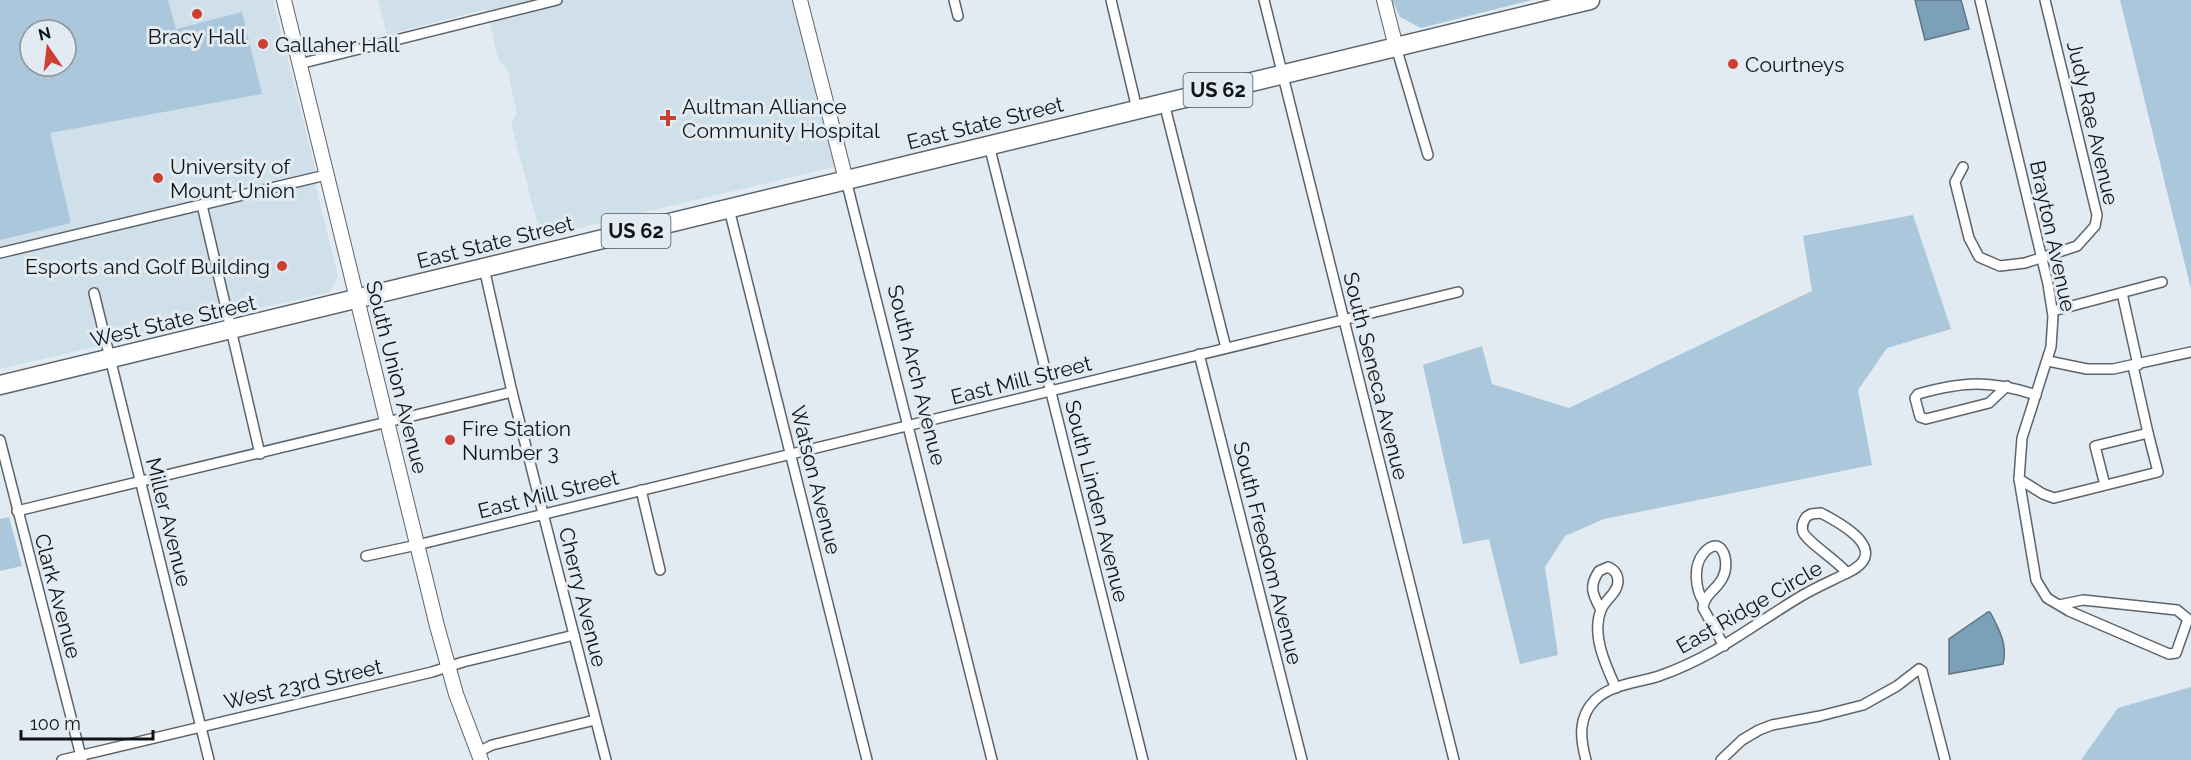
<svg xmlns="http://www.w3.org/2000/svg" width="2191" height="760" viewBox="0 0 2191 760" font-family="Raleway,sans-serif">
	<rect width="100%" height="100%" fill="#e2ebf2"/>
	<g fill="#d0e0eb" fill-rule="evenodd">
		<path d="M0 0H273L315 168 316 188 338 276 330 292 0 369ZM30 30H66V66H30Z"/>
		<polygon points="378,0 792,0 834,167 541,237 511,123 517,113 507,69 498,59 486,9 387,35"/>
	</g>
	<g fill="#aac7db" fill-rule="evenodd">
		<path d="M0 0H168L176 29 242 12 262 94 50 133 71 223 0 240ZM30 30H66V66H30Z"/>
		<polygon points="1392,0 1532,0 1421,28 1400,17"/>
		<polygon points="2120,0 2191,0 2191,289"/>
		<polygon points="1913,215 1951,329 1887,348 1858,390 1872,465 1604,519 1565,536 1545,567 1558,655 1520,664 1489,539 1463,544 1423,365 1482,346 1492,384 1569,408 1812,291 1803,236"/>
		<polygon points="9,517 22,566 0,571 0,519"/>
		<polygon points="2191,687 2191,760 2081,760 2118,708"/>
	</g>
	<g fill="#7da0b9" stroke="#5c7688" stroke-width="1.5">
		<polygon points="1915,0 1961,0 1969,29 1925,40"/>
		<path d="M1988 612H1990C1999 629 2008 645 2003 664L1949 674V639Z"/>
	</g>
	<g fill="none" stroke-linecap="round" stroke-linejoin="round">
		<defs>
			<g id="street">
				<polyline points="954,0 958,16"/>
				<polyline points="1111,0 1137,109"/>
				<polyline points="1264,0 1454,760"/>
				<polyline points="1980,0 2048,284 2053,316 2051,347 2022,438 2019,479 2036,580 2047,598 2069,611 2169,654 2176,653 2188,619 2177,610 2083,600 2059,605"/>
				<polyline points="1396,47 1428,155"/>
				<polyline points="299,64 557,0"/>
				<polyline points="1164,103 1226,348"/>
				<polyline points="989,145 1143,760"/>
				<polyline points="1963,167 1955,182 1969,238 1979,257 2000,266 2025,263 2077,246 2095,226 2097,215 2045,0"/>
				<polyline points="846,180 992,760"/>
				<polyline points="202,205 260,454"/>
				<polyline points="729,209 867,760"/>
				<polyline points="0,253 326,175"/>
				<polyline points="484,268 512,392 606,760"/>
				<polyline points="94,293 209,760"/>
				<polyline points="2122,293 2138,365"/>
				<polyline points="2053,311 2162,282"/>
				<polyline points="1199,354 1302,760"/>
				<polyline points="2048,361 2087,369 2113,369 2191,352"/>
				<polyline points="2133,366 2148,433"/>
				<path d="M2007 386 1989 403 1926 419 1920 417 1915 398 1918 394C1964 381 1991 380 2036 395"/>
				<polyline points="0,440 82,760"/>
				<polyline points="2019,479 2043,494 2054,498 2158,472 2148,433 2095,446 2105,485"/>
				<polyline points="641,490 660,570"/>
				<polyline points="17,511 512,392"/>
				<path d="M1821 513C1844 525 1892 552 1847 573 1838 561 1807 542 1803 532 1801 526 1803 522 1806 517L1811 514Z"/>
				<polyline points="366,556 417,545 1458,292"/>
				<path d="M1704 603C1695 589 1693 566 1703 554 1721 532 1731 561 1723 577 1718 589 1704 594 1703 608L1724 646"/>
				<path d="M1601 610C1593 595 1588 587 1599 571L1608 567C1615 570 1618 574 1618 582 1617 594 1605 599 1601 610 1591 635 1606 666 1616 688"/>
				<polyline points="478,752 492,745 595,720"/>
				<polyline points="62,760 432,672 463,662 574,635"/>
				<path d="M1586 760C1580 738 1578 717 1595 700 1611 684 1638 683 1659 676 1714 657 1750 627 1798 598 1814 588 1831 581 1847 573"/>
				<polyline points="1721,760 1742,740 1759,730 1772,725 1820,716 1863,705 1897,686 1919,669 1922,671 1945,760"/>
			</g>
			<g id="secondary">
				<polyline points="284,0 437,626 456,694 481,760"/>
				<polyline points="800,0 846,180"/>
				<polyline points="1384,0 1396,47"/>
			</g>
			<polyline id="highway" points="0,385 1590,0"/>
		</defs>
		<use href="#street" stroke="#5d646a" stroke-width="12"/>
		<use href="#secondary" stroke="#5d646a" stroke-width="16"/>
		<use href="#highway" stroke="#5d646a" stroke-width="21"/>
		<use href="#street" stroke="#fff" stroke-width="9"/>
		<use href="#secondary" stroke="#fff" stroke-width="14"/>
		<use href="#highway" stroke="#fff" stroke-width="18"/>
	</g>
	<g fill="#cc3f31" stroke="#e2ebf2" stroke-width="2">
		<circle cx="197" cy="14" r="6"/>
		<circle cx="263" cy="44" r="6"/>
		<circle cx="1733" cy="64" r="6"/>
		<path d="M665 109h6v6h6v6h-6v6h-6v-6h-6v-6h6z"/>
		<circle cx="158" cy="178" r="6"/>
		<circle cx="282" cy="266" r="6"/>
		<circle cx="450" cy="440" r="6"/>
	</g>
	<g text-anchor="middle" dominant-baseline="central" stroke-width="6" stroke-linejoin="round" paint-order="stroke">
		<g fill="#e2ebf2" stroke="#4f5458" stroke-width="1.5">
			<rect x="1183.5" y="73" width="69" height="34" rx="4.5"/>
			<rect x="601.5" y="214" width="69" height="34" rx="4.5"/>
		</g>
		<g font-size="20" font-weight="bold" fill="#101316">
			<text x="1218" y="90">US 62</text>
			<text x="636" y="231">US 62</text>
		</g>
		<g font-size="21" fill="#101316" stroke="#e2ebf2" text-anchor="start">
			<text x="197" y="36" text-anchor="middle">Bracy Hall</text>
			<text x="275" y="44">Gallaher Hall</text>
			<text x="1745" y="64">Courtneys</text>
			<text x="682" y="106">Aultman Alliance<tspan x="682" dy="24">Community Hospital</tspan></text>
			<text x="170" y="166">University of<tspan x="170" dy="24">Mount Union</tspan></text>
			<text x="270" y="266" text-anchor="end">Esports and Golf Building</text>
			<text x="462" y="428">Fire Station<tspan x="462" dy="24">Number 3</tspan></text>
		</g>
		<g font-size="21" fill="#101316" stroke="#e2ebf2">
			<text transform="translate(985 123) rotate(-14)">East State Street</text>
			<text transform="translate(2093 123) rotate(77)">Judy Rae Avenue</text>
			<text transform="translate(2053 236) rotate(78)">Brayton Avenue</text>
			<text transform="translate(495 242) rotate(-14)">East State Street</text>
			<text transform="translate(173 321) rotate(-13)">West State Street</text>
			<text transform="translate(917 375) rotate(76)">South Arch Avenue</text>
			<text transform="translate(1376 376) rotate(76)">South Seneca Avenue</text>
			<text transform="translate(397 377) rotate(76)">South Union Avenue</text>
			<text transform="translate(1021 380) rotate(-14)">East Mill Street</text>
			<text transform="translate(816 480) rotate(76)">Watson Avenue</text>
			<text transform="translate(548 494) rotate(-14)">East Mill Street</text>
			<text transform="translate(1097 501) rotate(76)">South Linden Avenue</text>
			<text transform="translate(169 522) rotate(76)">Miller Avenue</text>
			<text transform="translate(1268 553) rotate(76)">South Freedom Avenue</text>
			<text transform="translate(58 596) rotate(75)">Clark Avenue</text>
			<text transform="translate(583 597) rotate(76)">Cherry Avenue</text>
			<text transform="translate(1749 607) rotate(-30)">East Ridge Circle</text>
			<text transform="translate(303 684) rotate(-13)">West 23rd Street</text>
		</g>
	</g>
	<g transform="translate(48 48) rotate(346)"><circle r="28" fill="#e2ebf2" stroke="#8e959a" stroke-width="1.5"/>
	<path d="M0-4.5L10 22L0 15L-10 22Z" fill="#cc3f31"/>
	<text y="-9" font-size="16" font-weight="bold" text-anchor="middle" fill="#101316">N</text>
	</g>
	<path d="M21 730v9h132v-9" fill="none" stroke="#101316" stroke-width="3"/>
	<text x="30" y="730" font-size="18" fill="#101316" stroke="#e2ebf2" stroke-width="4.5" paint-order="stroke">100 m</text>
</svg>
